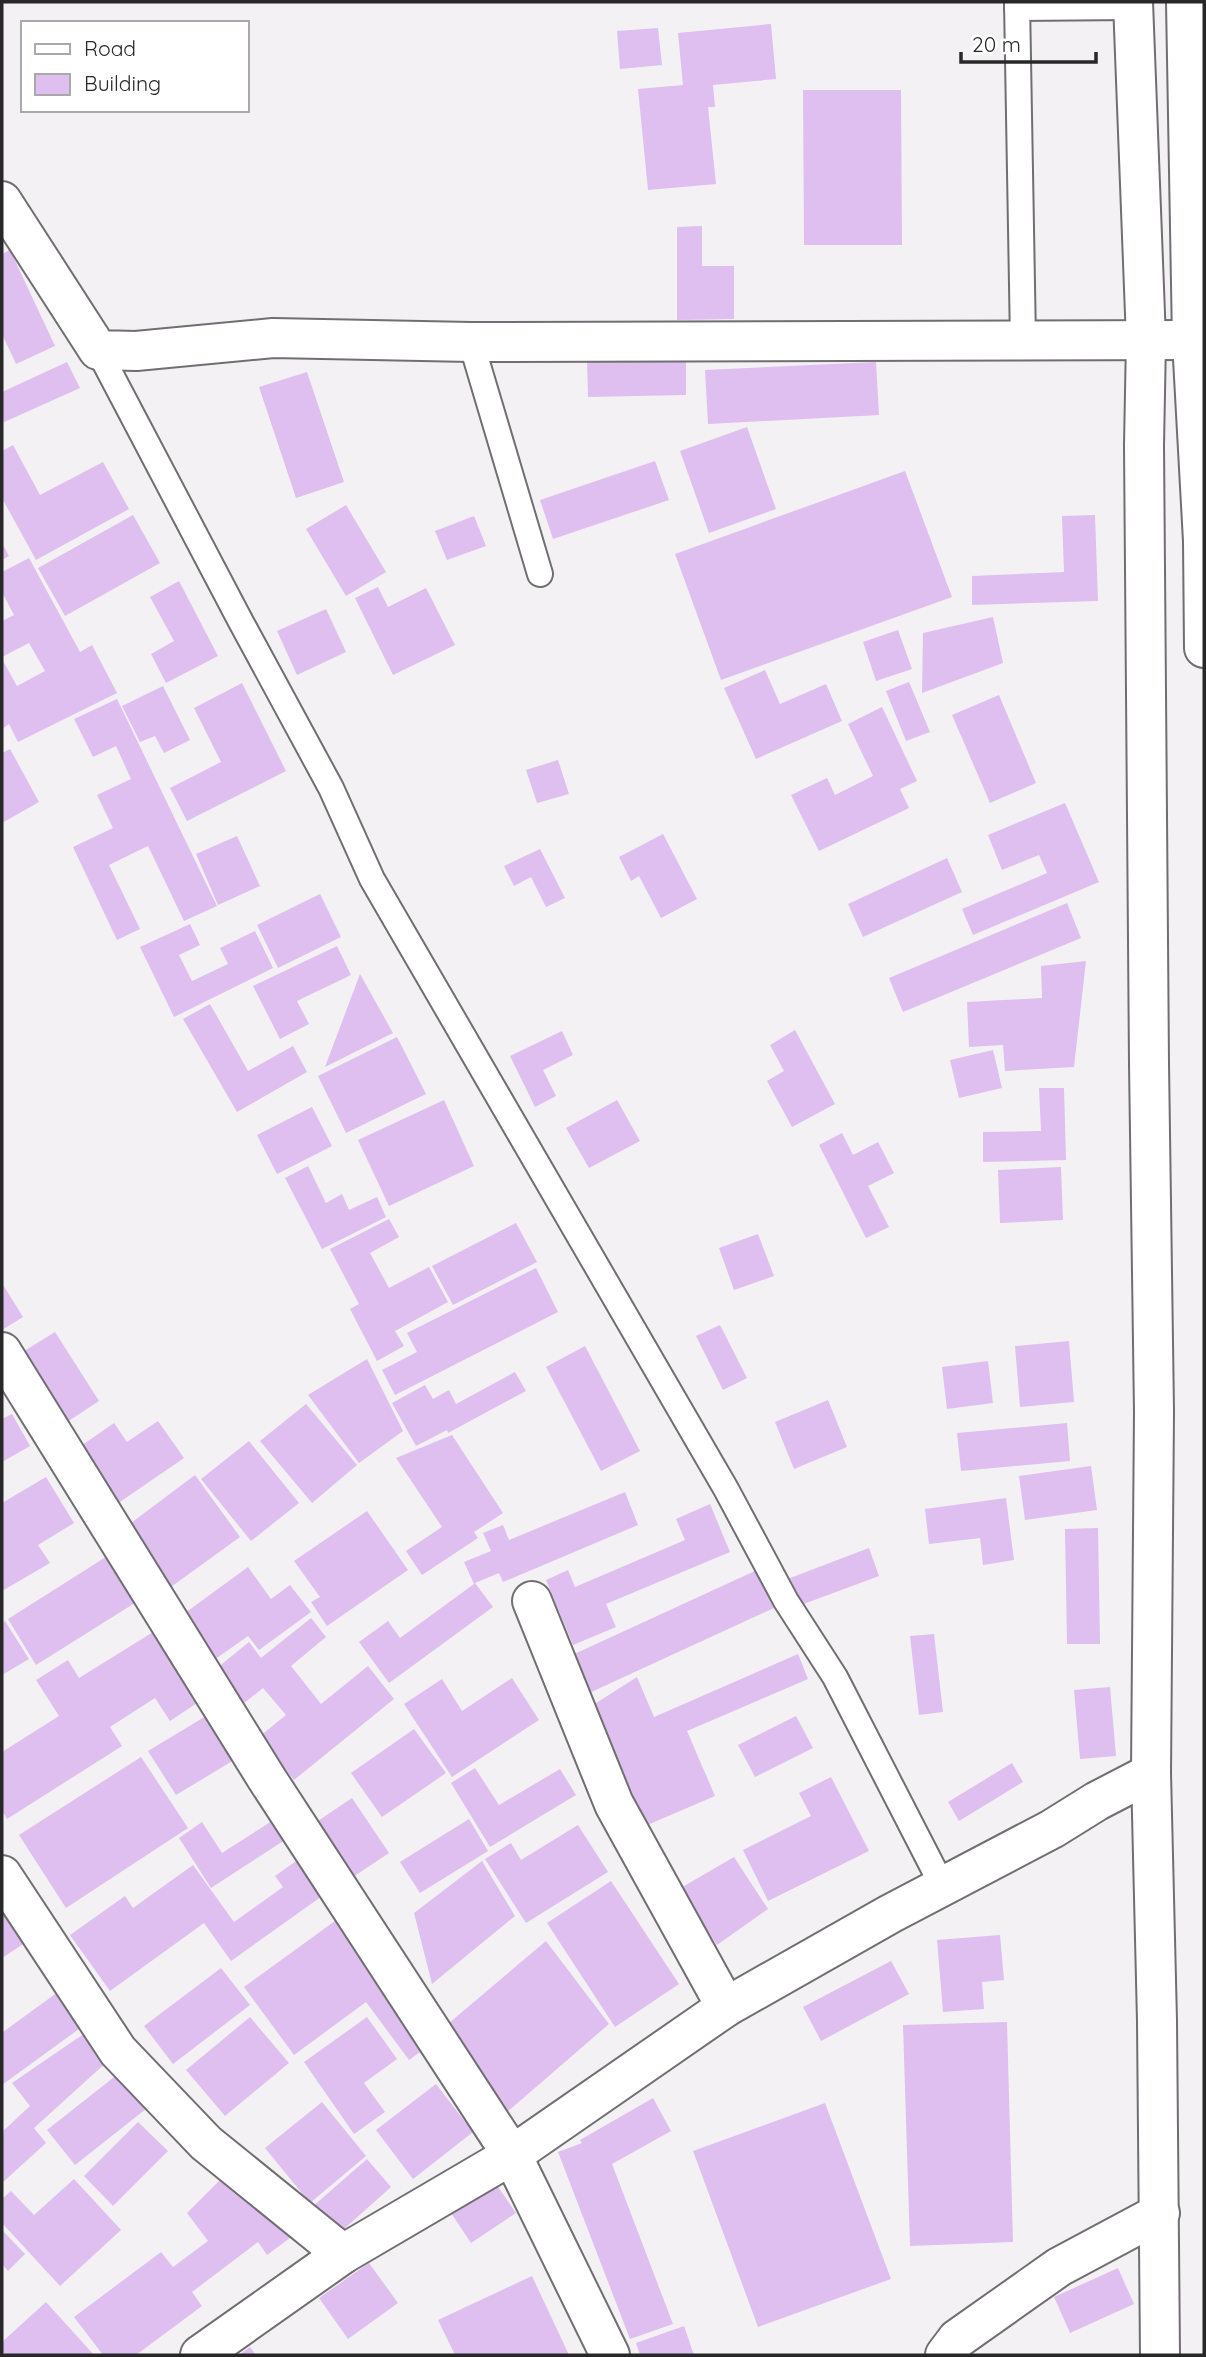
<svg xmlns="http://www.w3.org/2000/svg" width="1206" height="2357" viewBox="0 0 1206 2357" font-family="Quicksand,sans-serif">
	<rect width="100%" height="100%" fill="#f4f1f4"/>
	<g fill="#debfef">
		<polygon points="771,24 776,79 713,85 715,107 708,107 716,184 648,190 638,89 683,85 678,33"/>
		<polygon points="658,28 662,65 620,69 617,31"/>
		<polygon points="803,90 901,90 902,245 804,245"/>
		<polygon points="702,226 702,266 734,266 734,319 677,320 677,227"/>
		<polygon points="10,250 55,346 16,364 2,334 2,254"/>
		<polygon points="686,358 686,395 588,397 587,360"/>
		<polygon points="67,362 80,388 2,423 2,392"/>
		<polygon points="876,362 879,415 708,424 705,370"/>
		<polygon points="307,372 344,482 296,498 259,387"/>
		<polygon points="747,427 776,509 709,533 680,451"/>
		<polygon points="13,445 40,495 103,462 129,509 36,560 2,498 2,451"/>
		<polygon points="655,461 669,500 553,539 540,500"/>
		<polygon points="905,471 952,597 721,680 675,554"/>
		<polygon points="346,505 386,572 346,596 306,529"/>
		<polygon points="133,515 160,563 65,616 38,568"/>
		<polygon points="1095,515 1098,601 972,605 972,576 1064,572 1062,516"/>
		<polygon points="474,516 486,546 447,560 435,531"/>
		<polygon points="2,543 9,556 2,560"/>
		<polygon points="29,558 80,652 92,645 117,693 18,742 9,724 2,729 2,659 17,686 45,671 29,643 2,657 2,621 14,615 2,592 2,572"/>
		<polygon points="179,581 218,656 166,683 151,654 174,641 150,597"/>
		<polygon points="378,587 388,607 426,588 455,645 393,675 355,598"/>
		<polygon points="326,609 346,652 297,675 277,631"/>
		<polygon points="993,617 1003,663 922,693 923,633"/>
		<polygon points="898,630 912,669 876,681 863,642"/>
		<polygon points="765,670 780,704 826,684 842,721 756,759 724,688"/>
		<polygon points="909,682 930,732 906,741 886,691"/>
		<polygon points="242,683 286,771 187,821 170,788 221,762 194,708"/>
		<polygon points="163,686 190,740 164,753 155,736 140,742 122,706"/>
		<polygon points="999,695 1036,783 990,803 952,715"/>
		<polygon points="117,699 217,906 184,921 148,846 109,865 140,929 117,940 73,847 113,828 97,795 131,779 116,746 93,757 74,719"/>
		<polygon points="882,707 917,781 900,789 909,808 819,851 791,795 827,778 835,795 873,776 848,724"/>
		<polygon points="10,749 39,802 2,823 2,753"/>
		<polygon points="558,760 569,794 537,803 526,770"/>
		<polygon points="1065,803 1099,882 973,935 962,909 1047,873 1039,855 1002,870 988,835"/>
		<polygon points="663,834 697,899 661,918 639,876 631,881 619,857"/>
		<polygon points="237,836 260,886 218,905 196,854"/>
		<polygon points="540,849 565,898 546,907 531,877 514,886 504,866"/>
		<polygon points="947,858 962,892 863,937 848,904"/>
		<polygon points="320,894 341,937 278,968 257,925"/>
		<polygon points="1067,903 1081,938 903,1012 889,978"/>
		<polygon points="190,924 200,945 179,955 192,981 228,964 220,948 255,931 273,968 174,1017 140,947"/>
		<polygon points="337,946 351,975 297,1001 309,1024 280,1039 253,986"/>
		<polygon points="1086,961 1074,1067 1005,1071 1003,1045 969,1047 967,1002 1042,998 1041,966"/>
		<polygon points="360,974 393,1033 325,1067"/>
		<polygon points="210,1004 248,1071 293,1046 307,1072 237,1112 183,1019"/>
		<polygon points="795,1030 835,1104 792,1127 767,1081 784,1071 770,1045"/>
		<polygon points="562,1031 573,1055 543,1070 556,1096 535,1107 510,1056"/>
		<polygon points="397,1037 426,1094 346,1133 318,1076"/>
		<polygon points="993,1050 1002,1088 959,1098 950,1060"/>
		<polygon points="1039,1088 1064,1088 1066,1160 983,1162 983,1132 1041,1131"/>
		<polygon points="444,1100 474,1166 389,1206 358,1140"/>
		<polygon points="617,1100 640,1141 589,1168 566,1128"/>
		<polygon points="312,1107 332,1146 277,1174 257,1135"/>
		<polygon points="842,1133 853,1155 878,1142 894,1173 868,1186 889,1227 866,1238 819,1145"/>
		<polygon points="308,1166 326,1203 342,1194 349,1210 377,1197 386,1217 322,1249 285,1178"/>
		<polygon points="1061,1167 1063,1220 1000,1223 998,1170"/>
		<polygon points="389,1219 399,1237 370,1253 389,1288 429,1267 448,1302 395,1331 404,1346 377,1361 350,1309 359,1304 330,1249"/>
		<polygon points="516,1223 537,1262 453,1305 432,1266"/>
		<polygon points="758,1234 774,1276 734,1290 719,1248"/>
		<polygon points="536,1268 558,1312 395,1395 382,1370 417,1352 407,1333"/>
		<polygon points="2,1283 23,1317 2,1330"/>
		<polygon points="720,1325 747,1378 723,1390 696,1336"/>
		<polygon points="55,1332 99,1401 61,1426 16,1356"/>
		<polygon points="1069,1341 1074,1402 1020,1407 1015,1346"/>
		<polygon points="585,1346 640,1451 601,1471 546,1367"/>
		<polygon points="367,1359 403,1431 359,1463 308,1395"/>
		<polygon points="988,1361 993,1403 947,1409 942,1367"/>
		<polygon points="515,1372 526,1391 448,1433 447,1430 416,1446 392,1403 425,1385 433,1399 449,1390 456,1404"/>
		<polygon points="828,1400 847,1447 794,1469 775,1422"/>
		<polygon points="306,1404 357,1465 312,1503 260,1441"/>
		<polygon points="12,1414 30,1446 2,1462 2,1419"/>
		<polygon points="158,1421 184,1458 114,1506 75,1450 114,1423 127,1442"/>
		<polygon points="1067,1423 1070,1461 961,1471 957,1433"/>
		<polygon points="452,1435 503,1513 474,1532 478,1538 422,1575 406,1551 442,1527 396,1458"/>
		<polygon points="249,1441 299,1503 251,1541 201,1479"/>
		<polygon points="1091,1466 1097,1510 1025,1520 1019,1476"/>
		<polygon points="195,1475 240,1537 164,1592 119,1532"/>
		<polygon points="46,1477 74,1523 38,1545 50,1563 2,1591 2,1503"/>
		<polygon points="625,1492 638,1525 503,1582 499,1573 475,1583 493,1607 389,1683 359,1642 388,1621 400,1638 474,1584 464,1562 491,1551 483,1533 503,1525 509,1540"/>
		<polygon points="1006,1498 1014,1560 983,1565 980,1538 929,1544 925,1509"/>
		<polygon points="710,1504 730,1552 606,1604 616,1627 573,1645 546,1580 568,1570 575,1587 685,1540 676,1519"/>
		<polygon points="367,1511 408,1570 327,1626 311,1602 320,1597 294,1561"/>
		<polygon points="1098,1528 1100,1644 1067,1644 1065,1529"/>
		<polygon points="869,1548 879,1576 801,1605 790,1578"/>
		<polygon points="109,1555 138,1601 36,1665 8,1619"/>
		<polygon points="248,1567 271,1599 290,1585 311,1612 259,1650 248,1636 207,1665 174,1621"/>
		<polygon points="757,1570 774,1608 587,1694 570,1656"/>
		<polygon points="311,1618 326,1637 291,1666 321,1704 368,1666 394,1699 294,1780 259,1737 286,1715 263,1688 238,1708 211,1673 249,1642 261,1658"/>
		<polygon points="5,1621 29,1659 2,1675 2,1623"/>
		<polygon points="158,1629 203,1699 170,1721 155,1698 110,1727 122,1746 7,1819 2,1810 2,1752 59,1716 36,1680 68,1660 79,1678"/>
		<polygon points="934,1634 943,1712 919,1715 910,1636"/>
		<polygon points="798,1654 808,1679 687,1731 715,1796 645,1826 593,1705 637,1677 654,1717"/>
		<polygon points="512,1678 539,1720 452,1777 404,1704 442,1679 462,1711"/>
		<polygon points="1110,1687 1116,1756 1080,1759 1074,1690"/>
		<polygon points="206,1716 234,1760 176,1795 148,1751"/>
		<polygon points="796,1716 813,1748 755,1777 738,1745"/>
		<polygon points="414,1729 446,1773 382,1817 351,1773"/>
		<polygon points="141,1757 188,1828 66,1908 19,1835"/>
		<polygon points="1012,1763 1023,1782 959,1821 948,1802"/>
		<polygon points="475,1768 499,1805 560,1769 576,1795 490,1847 451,1783"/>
		<polygon points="831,1777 869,1851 768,1901 743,1850 811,1816 799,1793"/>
		<polygon points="352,1798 389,1853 350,1879 312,1825"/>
		<polygon points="278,1817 291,1836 211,1888 179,1838 202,1822 222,1853"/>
		<polygon points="469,1819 488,1851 420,1893 400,1862"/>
		<polygon points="578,1825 608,1872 526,1923 485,1859 511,1843 521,1860"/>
		<polygon points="734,1857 768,1909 717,1945 679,1889"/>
		<polygon points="299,1859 325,1894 231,1961 204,1923 110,1991 70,1935 125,1896 133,1908 193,1865 234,1922 283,1887 275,1876"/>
		<polygon points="482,1861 515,1916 432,1984 414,1913"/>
		<polygon points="611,1881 679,1984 615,2027 547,1923"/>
		<polygon points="2,1899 29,1940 2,1958"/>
		<polygon points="339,1918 431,2044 409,2060 366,2002 294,2055 244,1987"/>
		<polygon points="1000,1935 1004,1980 982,1982 984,2009 943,2012 937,1940"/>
		<polygon points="546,1941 609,2024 507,2112 449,2023"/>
		<polygon points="891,1961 909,1994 821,2041 803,2007"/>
		<polygon points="221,1968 250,2005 173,2064 144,2026"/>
		<polygon points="58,1992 83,2026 2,2085 2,2030 3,2032"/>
		<polygon points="250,2017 289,2063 225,2116 186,2070"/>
		<polygon points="367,2017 397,2059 364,2083 385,2112 354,2134 304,2062"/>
		<polygon points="1007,2022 1013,2242 910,2246 903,2025"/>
		<polygon points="85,2033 109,2060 34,2128 46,2143 2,2183 2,2132 30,2106 12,2083"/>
		<polygon points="123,2070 151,2105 75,2165 47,2130"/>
		<polygon points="436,2084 473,2132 413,2179 376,2130"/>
		<polygon points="653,2098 671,2131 612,2164 673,2324 630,2339 558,2152 582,2143 580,2140"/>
		<polygon points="322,2102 366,2156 310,2203 265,2148"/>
		<polygon points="825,2103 891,2279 758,2327 693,2151"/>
		<polygon points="138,2122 168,2151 113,2206 84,2176"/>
		<polygon points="367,2159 391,2187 336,2236 311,2208"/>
		<polygon points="225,2175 281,2225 290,2238 267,2255 258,2242 192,2292 202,2306 136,2355 103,2355 74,2317 161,2252 173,2267 208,2241 187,2213"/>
		<polygon points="74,2179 121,2230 60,2286 2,2223 2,2199 11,2191 34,2215"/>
		<polygon points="496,2184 516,2213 471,2243 451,2213"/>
		<polygon points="2,2230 25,2254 8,2271 2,2264"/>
		<polygon points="369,2263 398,2303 348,2339 319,2298"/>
		<polygon points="1118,2268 1134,2304 1070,2333 1054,2297"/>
		<polygon points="532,2276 569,2355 455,2355 438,2320"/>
		<polygon points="46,2302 94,2355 6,2355 2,2351 2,2342"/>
		<polygon points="684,2326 694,2355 640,2355 636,2343"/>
		<polygon points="250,2347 256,2355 239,2355"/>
	</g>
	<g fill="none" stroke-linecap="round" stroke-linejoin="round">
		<defs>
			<g id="lane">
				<polyline points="1017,2 1023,341"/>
				<polyline points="1017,8 1133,7"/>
				<polyline points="471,342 540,574"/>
				<polyline points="98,350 241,622 331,788 372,879 726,1489 786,1601 835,1677 943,1887"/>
			</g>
			<g id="street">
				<polyline points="2,201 98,350 136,351 273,338 471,342 1192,340"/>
				<polyline points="2,1352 267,1779 512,2155 610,2355"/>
				<polyline points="532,1601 614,1804 726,2007"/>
				<polyline points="2,1875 118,2051 206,2143 343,2254"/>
				<polyline points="200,2355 343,2254 512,2155 726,2007 890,1914 1052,1829 1097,1801 1151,1773"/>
				<polyline points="945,2355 957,2339 1059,2267 1160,2213"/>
			</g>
			<g id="secondary">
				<polyline points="1133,2 1146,340 1144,445 1149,1063 1154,1412 1151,1773 1157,2021 1160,2355"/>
				<polyline points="1186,2 1192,340 1203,541 1204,648"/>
			</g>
		</defs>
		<use href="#lane" stroke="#716e71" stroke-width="28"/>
		<use href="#street" stroke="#716e71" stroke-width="42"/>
		<use href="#secondary" stroke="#716e71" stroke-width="42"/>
		<use href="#lane" stroke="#fff" stroke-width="24"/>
		<use href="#street" stroke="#fff" stroke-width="38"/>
		<use href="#secondary" stroke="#fff" stroke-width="38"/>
	</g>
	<rect width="1206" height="2357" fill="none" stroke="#292829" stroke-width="7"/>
	<rect x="21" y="21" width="228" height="91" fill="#ffffff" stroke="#a9a9a9" stroke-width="2"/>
	<rect x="35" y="44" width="35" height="10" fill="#ffffff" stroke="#a9a9a9" stroke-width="2"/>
	<text x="84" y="56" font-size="21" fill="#292829">Road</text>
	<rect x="35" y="74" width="35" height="21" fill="#debfef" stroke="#a9a9a9" stroke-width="2"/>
	<text x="84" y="91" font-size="21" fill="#292829">Building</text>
	<path d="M961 52v10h135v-10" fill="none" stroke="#292829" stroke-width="3.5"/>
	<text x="972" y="52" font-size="21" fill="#292829" stroke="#ffffff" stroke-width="5" paint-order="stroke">20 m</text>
</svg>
